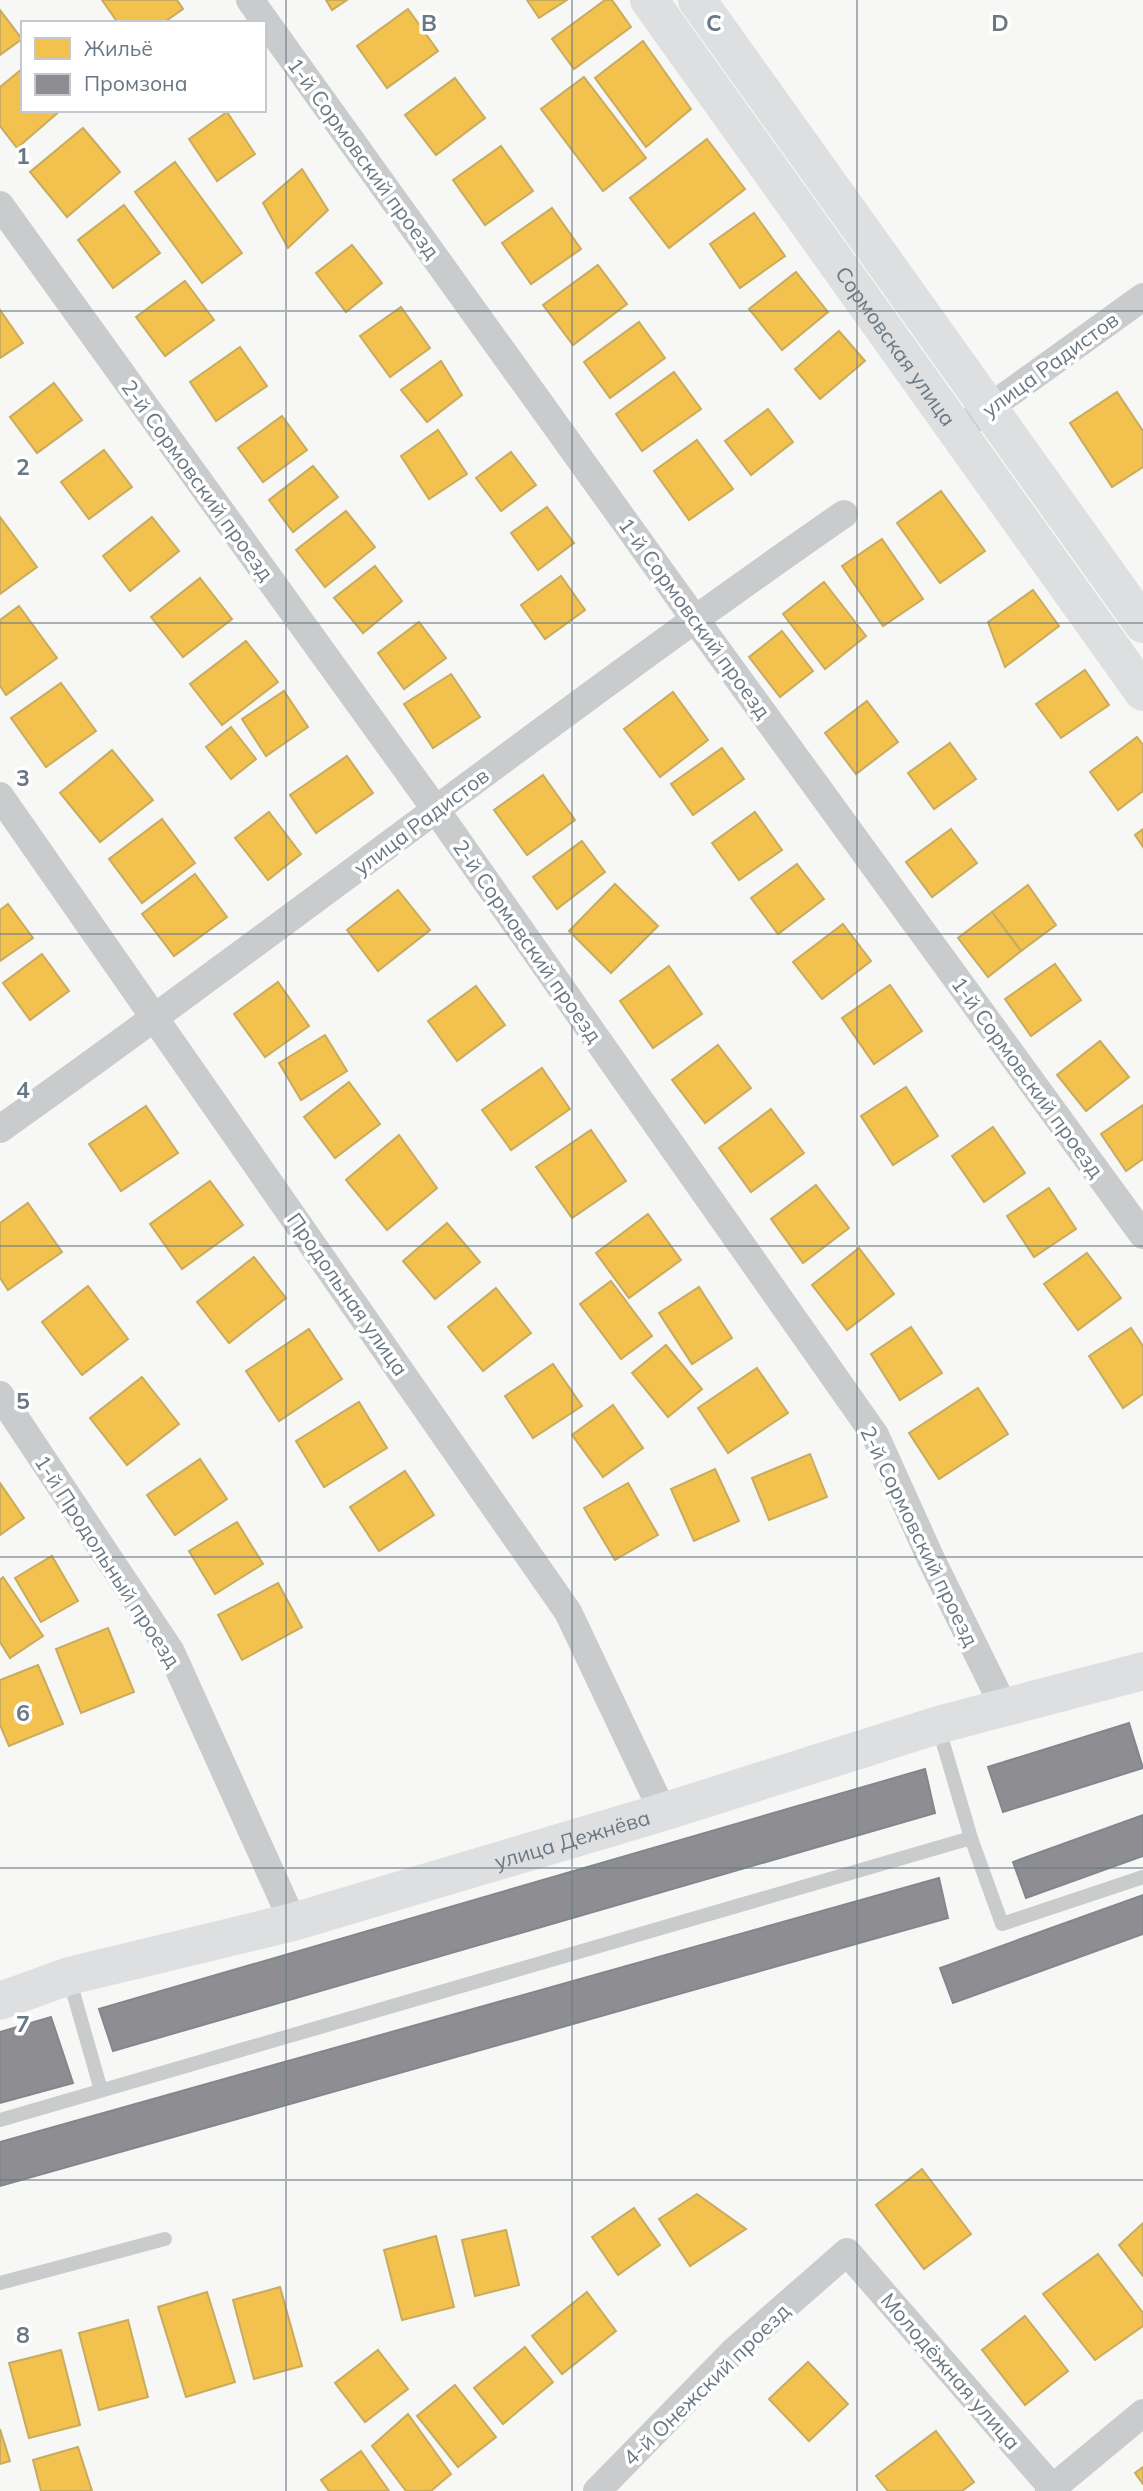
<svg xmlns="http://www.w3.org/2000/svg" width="1143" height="2491" viewBox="0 0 1143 2491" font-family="Mulish,sans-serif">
	<rect width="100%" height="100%" fill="#f7f7f6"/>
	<g fill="#f2c14e" stroke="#c9ab5e" stroke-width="2">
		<polygon points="102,0 177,0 183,9 163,23 118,23"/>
		<polygon points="326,0 347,0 332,10"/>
		<polygon points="527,0 567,0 539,18"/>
		<polygon points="605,0 612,0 631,27 574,69 552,39"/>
		<polygon points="408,9 438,51 387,88 357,46"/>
		<polygon points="0,10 22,39 0,55"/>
		<polygon points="643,41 691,109 646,147 595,78"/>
		<polygon points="23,68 23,110 61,110 17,148 0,126 0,87"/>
		<polygon points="584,77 646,158 603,191 541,109"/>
		<polygon points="455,78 485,118 436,155 405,115"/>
		<polygon points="227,112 255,154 217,181 189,139"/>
		<polygon points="83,128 120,172 67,217 30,172"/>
		<polygon points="707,139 745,189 669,248 630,198"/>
		<polygon points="501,146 533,191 485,225 453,180"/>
		<polygon points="175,162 242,253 202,283 135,192"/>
		<polygon points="302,169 328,210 288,248 263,203"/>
		<polygon points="124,205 160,253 113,288 78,240"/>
		<polygon points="552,208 581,249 531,284 502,243"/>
		<polygon points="754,213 785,256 740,288 710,244"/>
		<polygon points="352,245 382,283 346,312 316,273"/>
		<polygon points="598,265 627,304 573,345 543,305"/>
		<polygon points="796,272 828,312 782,350 749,309"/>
		<polygon points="185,281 214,320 165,356 136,317"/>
		<polygon points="401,307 430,348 390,377 360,336"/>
		<polygon points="0,310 23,343 0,358"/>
		<polygon points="639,322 665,358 610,398 584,362"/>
		<polygon points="839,331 865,361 820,399 795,369"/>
		<polygon points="240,347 267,386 216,421 190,382"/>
		<polygon points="441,361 462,395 427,422 401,390"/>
		<polygon points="674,372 701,409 642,451 616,414"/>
		<polygon points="54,383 82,420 37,453 10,417"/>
		<polygon points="1117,392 1143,431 1143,467 1112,487 1070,423"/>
		<polygon points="768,409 793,442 751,475 725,441"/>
		<polygon points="282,416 307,450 263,482 238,448"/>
		<polygon points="438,430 467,474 429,499 401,456"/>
		<polygon points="697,440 733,489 689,520 654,471"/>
		<polygon points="104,450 132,487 89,519 61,482"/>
		<polygon points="511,452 536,485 501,511 476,478"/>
		<polygon points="313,466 338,497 293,532 269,500"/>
		<polygon points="941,491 985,551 940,583 897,523"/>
		<polygon points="547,507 574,543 538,570 511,533"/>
		<polygon points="346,511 375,547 325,587 296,550"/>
		<polygon points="0,517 37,567 0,594"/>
		<polygon points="152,517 179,551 130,591 103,556"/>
		<polygon points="882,539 923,599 883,626 842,566"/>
		<polygon points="375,566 402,601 363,633 334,598"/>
		<polygon points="561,576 585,610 545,639 521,605"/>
		<polygon points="200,578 232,619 183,657 151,617"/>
		<polygon points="824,582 866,636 825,669 783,614"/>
		<polygon points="1033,590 1059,626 1005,667 988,622"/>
		<polygon points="19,606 57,658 6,695 0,686 0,620"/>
		<polygon points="419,622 446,658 404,689 378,653"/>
		<polygon points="782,631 813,671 780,697 749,657"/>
		<polygon points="246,641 278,682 222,725 190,684"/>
		<polygon points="1085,670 1109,705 1061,738 1036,704"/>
		<polygon points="451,674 480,717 433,748 404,704"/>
		<polygon points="61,683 96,731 46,767 11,718"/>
		<polygon points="284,691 308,727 266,756 242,719"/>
		<polygon points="673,692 708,740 660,777 624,729"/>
		<polygon points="867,701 898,742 856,774 825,733"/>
		<polygon points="231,727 256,759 231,779 206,747"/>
		<polygon points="1137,737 1143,745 1143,791 1118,810 1090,772"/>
		<polygon points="950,743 976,779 934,809 908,773"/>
		<polygon points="722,748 744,779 693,815 671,784"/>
		<polygon points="112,750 153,800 100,842 60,793"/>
		<polygon points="347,756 373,793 316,833 290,795"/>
		<polygon points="543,775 575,820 527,855 494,810"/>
		<polygon points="269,812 301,854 268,880 235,838"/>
		<polygon points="755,812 782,850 739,880 712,843"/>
		<polygon points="162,819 195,863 142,903 109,859"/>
		<polygon points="951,829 977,863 932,897 906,862"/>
		<polygon points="1143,829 1143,847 1135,835"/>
		<polygon points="582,841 605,872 557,909 533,877"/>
		<polygon points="797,864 824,899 778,934 751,898"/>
		<polygon points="195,874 227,917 174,956 142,914"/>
		<polygon points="615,884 658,926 611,973 569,931"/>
		<polygon points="1028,885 1056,925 1021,951 992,912"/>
		<polygon points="398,890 430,930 378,971 347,930"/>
		<polygon points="8,904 33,938 0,961 0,910"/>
		<polygon points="992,912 1021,951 988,977 958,938"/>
		<polygon points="843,924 871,961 822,999 793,962"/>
		<polygon points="42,954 69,991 30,1020 3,983"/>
		<polygon points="1055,964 1081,1000 1031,1036 1005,999"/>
		<polygon points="669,966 702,1014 653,1048 620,1001"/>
		<polygon points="278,982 309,1026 265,1057 234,1014"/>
		<polygon points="890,985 922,1031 874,1064 842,1018"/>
		<polygon points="476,986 505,1025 457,1061 428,1021"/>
		<polygon points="325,1035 347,1071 301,1100 279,1063"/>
		<polygon points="1100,1041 1129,1077 1086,1111 1057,1075"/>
		<polygon points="718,1045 751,1088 705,1123 672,1080"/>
		<polygon points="542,1068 570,1109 511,1150 482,1110"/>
		<polygon points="349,1082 380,1124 335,1158 304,1117"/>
		<polygon points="906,1087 938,1136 893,1165 861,1116"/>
		<polygon points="1143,1105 1143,1159 1126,1171 1101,1134"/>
		<polygon points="146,1106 178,1153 121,1191 89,1144"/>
		<polygon points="771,1109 804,1153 751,1192 719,1148"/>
		<polygon points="993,1127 1025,1173 984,1202 952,1156"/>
		<polygon points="591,1130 626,1181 572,1218 536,1167"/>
		<polygon points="399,1135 437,1188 387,1230 346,1180"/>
		<polygon points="210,1181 243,1225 182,1269 150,1224"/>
		<polygon points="816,1185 849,1228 803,1263 771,1219"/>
		<polygon points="1049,1188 1076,1229 1034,1257 1007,1216"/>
		<polygon points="28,1203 62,1252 8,1290 0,1278 0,1223"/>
		<polygon points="648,1214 681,1260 629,1298 596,1253"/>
		<polygon points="447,1223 480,1262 435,1299 403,1261"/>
		<polygon points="859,1248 894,1294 847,1330 812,1285"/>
		<polygon points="1087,1253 1121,1298 1078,1330 1044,1284"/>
		<polygon points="254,1257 286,1298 229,1343 197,1302"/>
		<polygon points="611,1281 652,1336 621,1359 580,1304"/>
		<polygon points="88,1286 128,1339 82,1375 42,1322"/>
		<polygon points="699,1287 732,1338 692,1364 659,1313"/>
		<polygon points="496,1288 531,1333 483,1371 448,1327"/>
		<polygon points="911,1327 942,1373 900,1400 871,1354"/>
		<polygon points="1131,1328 1143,1346 1143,1394 1123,1408 1089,1356"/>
		<polygon points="309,1329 342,1379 279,1421 246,1371"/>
		<polygon points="666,1345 702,1389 668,1417 632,1373"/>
		<polygon points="553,1364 582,1406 533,1438 505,1396"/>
		<polygon points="757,1368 788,1413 728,1453 698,1408"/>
		<polygon points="142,1377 179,1424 127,1465 90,1418"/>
		<polygon points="978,1388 1008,1434 939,1479 909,1433"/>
		<polygon points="359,1402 387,1448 324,1487 296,1441"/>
		<polygon points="613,1405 643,1448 603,1477 572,1435"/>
		<polygon points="810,1454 827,1497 769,1520 752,1478"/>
		<polygon points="200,1459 227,1499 175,1535 147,1495"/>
		<polygon points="715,1469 739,1521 694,1541 671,1489"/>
		<polygon points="405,1471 434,1515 379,1551 350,1507"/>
		<polygon points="0,1483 24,1518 0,1535"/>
		<polygon points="628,1483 658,1535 615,1560 584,1508"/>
		<polygon points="237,1522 263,1564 215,1594 189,1551"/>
		<polygon points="52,1556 78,1601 41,1622 15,1578"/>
		<polygon points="3,1577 43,1636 10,1658 0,1642 0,1580"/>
		<polygon points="278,1583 302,1627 242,1660 218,1615"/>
		<polygon points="108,1628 134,1692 81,1713 56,1649"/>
		<polygon points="38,1665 63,1724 9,1746 0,1725 0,1680"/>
		<polygon points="922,2169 971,2234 924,2269 876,2205"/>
		<polygon points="697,2194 746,2229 690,2266 659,2219"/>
		<polygon points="634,2208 660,2245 618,2275 592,2237"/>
		<polygon points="1143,2223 1143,2276 1119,2245"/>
		<polygon points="506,2230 519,2285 475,2296 462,2240"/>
		<polygon points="436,2236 454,2307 402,2320 384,2250"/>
		<polygon points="1098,2254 1143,2313 1143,2326 1095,2360 1043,2294"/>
		<polygon points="280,2287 302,2366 254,2379 233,2300"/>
		<polygon points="207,2292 235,2382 186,2397 158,2307"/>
		<polygon points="587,2292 616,2331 562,2374 532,2336"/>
		<polygon points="1025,2316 1068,2371 1025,2405 982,2350"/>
		<polygon points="128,2320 148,2397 99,2410 79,2333"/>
		<polygon points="525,2347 553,2382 503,2424 474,2388"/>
		<polygon points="61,2350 80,2425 29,2438 9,2363"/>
		<polygon points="378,2350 408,2389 365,2422 335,2383"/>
		<polygon points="808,2362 848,2404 809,2441 769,2399"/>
		<polygon points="455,2385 496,2437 458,2467 417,2416"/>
		<polygon points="408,2414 451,2474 431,2491 406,2491 372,2446"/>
		<polygon points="0,2429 10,2461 0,2464"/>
		<polygon points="936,2431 974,2482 962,2491 888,2491 876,2476"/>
		<polygon points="78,2447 92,2491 41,2491 33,2460"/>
		<polygon points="361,2451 389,2491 329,2491 321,2480"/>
		<polygon points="1143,2467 1143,2484 1135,2473"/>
	</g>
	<g fill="#8d8d92" stroke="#82878e" stroke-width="2">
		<polygon points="1129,1723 1143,1768 1003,1812 988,1767"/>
		<polygon points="925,1769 935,1813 113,2051 99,2009"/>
		<polygon points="1143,1815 1143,1856 1026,1898 1013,1862"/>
		<polygon points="939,1878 948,1918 0,2186 0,2142"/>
		<polygon points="1143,1895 1143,1934 953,2003 940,1968"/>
		<polygon points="51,2017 73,2083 0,2103 0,2032"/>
	</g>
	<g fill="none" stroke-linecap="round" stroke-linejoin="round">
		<g stroke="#cacbcc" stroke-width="14">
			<polyline points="938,1726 971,1838 1002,1924 1143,1877"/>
			<polyline points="69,1978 101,2090"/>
			<polyline points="0,2120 971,1838"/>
			<polyline points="0,2283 165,2239"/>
		</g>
		<g stroke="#cacbcc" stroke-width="28">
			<polyline points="250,0 694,618 1143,1235"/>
			<polyline points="0,205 436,810 875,1435 931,1559 1004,1707"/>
			<polyline points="957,431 1143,297"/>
			<polyline points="0,796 568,1612 663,1812"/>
			<path d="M0 1129C284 928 558 712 844 514"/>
			<polyline points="0,1395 171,1652 293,1922"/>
			<polyline points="597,2491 734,2351 847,2252 1055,2491"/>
			<polyline points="1049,2491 1143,2413"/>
		</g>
		<g stroke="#dedfe0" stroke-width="38">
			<path id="s1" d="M649 0 1143 692"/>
			<polyline points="697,0 1143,624"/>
			<path id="s2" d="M0 2001 69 1976 293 1922 663 1812 938 1725 1143 1671"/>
		</g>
	</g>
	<path fill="none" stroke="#697884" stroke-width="2" stroke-opacity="0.55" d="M286 0V2491M572 0V2491M857 0V2491M0 311H1143M0 623H1143M0 934H1143M0 1246H1143M0 1557H1143M0 1868H1143M0 2180H1143"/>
	<g text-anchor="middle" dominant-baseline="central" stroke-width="7" stroke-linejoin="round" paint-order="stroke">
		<g font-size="21" fill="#697884" stroke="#fff">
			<text transform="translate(364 158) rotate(54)">1-й Сормовский проезд</text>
			<text stroke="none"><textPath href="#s1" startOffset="425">Сормовская улица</textPath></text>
			<text transform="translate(1050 364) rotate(-36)">улица Радистов</text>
			<text transform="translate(198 480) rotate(54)">2-й Сормовский проезд</text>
			<text transform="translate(695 618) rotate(54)">1-й Сормовский проезд</text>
			<text transform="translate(421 821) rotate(-37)">улица Радистов</text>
			<text transform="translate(528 941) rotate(55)">2-й Сормовский проезд</text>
			<text transform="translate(1028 1077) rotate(54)">1-й Сормовский проезд</text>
			<text transform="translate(348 1294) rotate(55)">Продольная улица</text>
			<text transform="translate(920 1536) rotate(64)">2-й Сормовский проезд</text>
			<text transform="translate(108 1561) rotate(57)">1-й Продольный проезд</text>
			<text stroke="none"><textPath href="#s2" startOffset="595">улица Дежнёва</textPath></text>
			<text transform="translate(951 2371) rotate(49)">Молодёжная улица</text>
			<text transform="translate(706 2384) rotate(-44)">4-й Онежский проезд</text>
		</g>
	</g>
	<g font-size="23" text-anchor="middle" font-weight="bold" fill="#697884" stroke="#fff" stroke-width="7" stroke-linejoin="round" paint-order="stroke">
		<text x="429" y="31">B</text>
		<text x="714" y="31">C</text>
		<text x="1000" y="31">D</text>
		<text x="23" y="164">1</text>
		<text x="23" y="475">2</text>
		<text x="23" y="786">3</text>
		<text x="23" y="1098">4</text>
		<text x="23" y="1409">5</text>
		<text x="23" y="1721">6</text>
		<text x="23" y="2032">7</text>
		<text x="23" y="2343">8</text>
	</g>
	<rect x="21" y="21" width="245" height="91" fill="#ffffff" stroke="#c3c9ce" stroke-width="2"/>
	<rect x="35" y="38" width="35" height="21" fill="#f2c14e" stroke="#c3c9ce" stroke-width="2"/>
	<text x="84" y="56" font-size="21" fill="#697884">Жильё</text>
	<rect x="35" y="74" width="35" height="21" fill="#8d8d92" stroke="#c3c9ce" stroke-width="2"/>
	<text x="84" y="91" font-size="21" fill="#697884">Промзона</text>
</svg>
